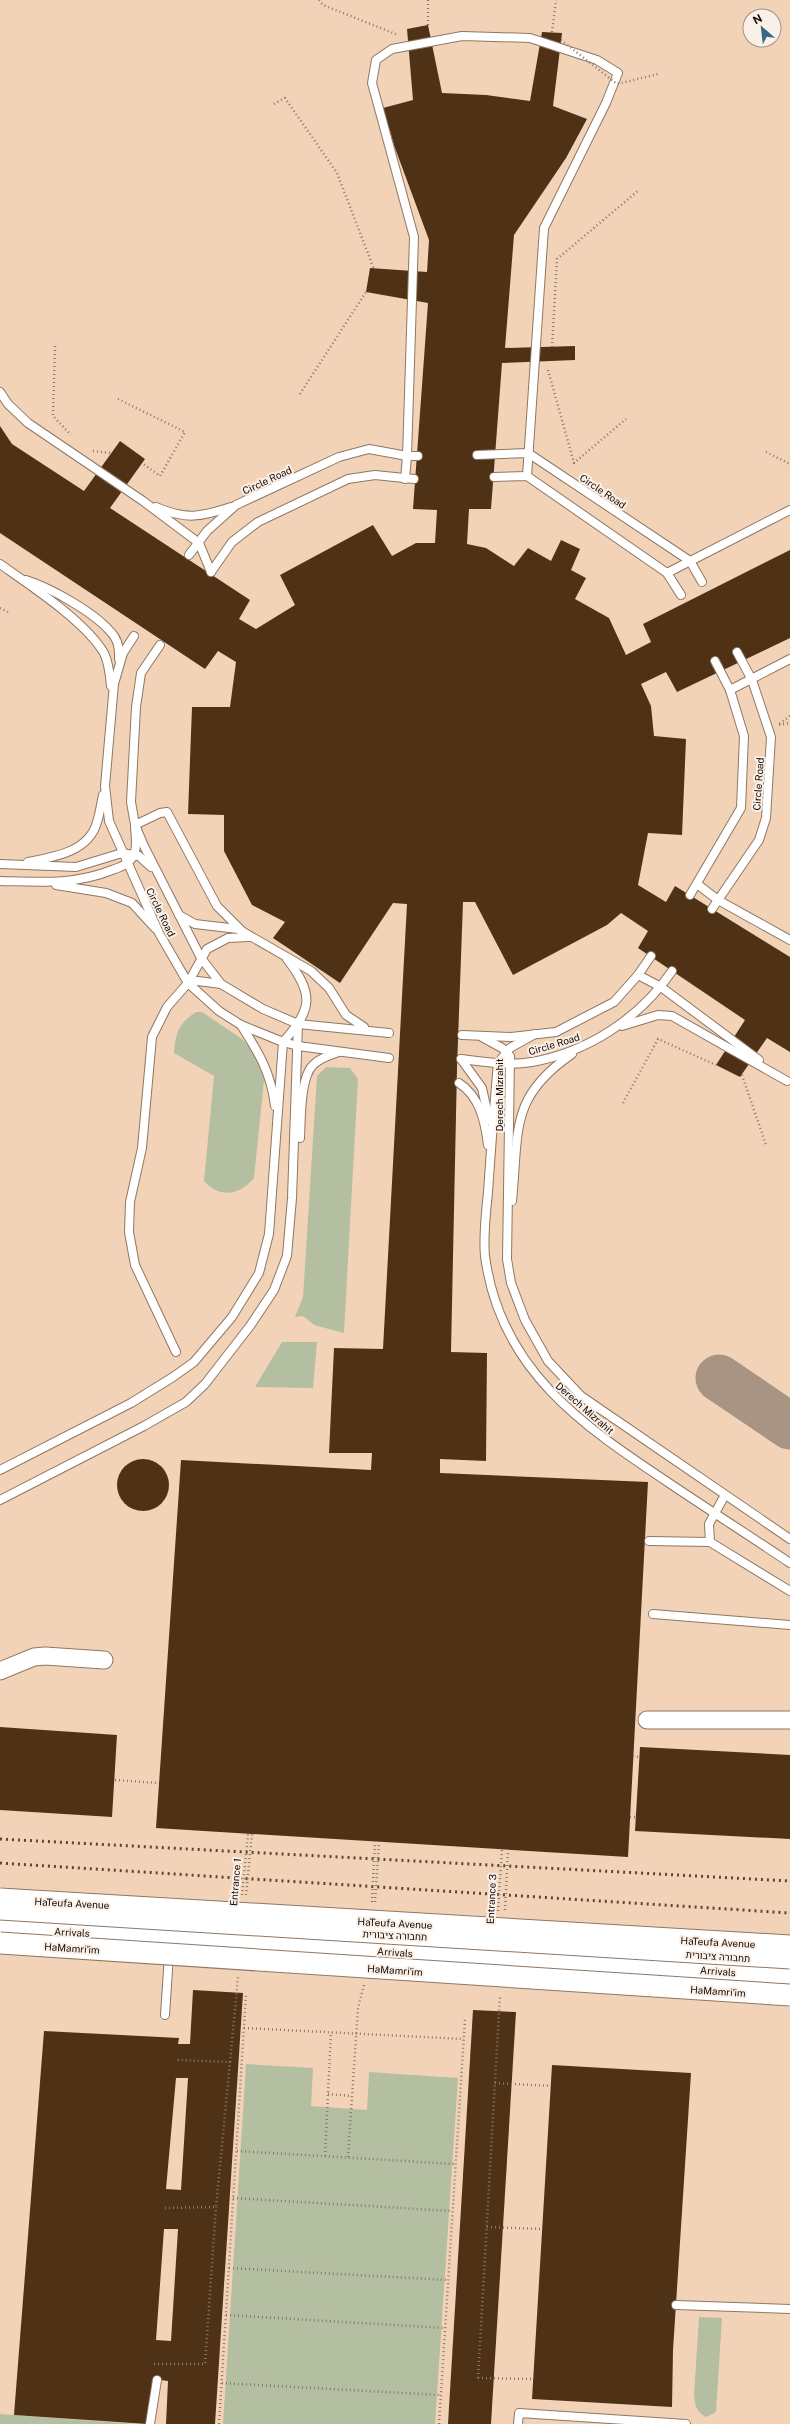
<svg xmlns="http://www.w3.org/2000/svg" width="790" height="2424" viewBox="0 0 790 2424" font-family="'Public Sans',Heebo,sans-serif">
	<rect width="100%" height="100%" fill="#fae0c8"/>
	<path fill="#f3d3b7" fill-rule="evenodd" d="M0 0H790V2424H0ZM750 16H774V40H750Z"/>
	<g fill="#b4bfa1">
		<path d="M196 1012H202L242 1039 254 1052 264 1080 254 1178C240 1195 220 1199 204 1181L214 1076 174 1053C176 1032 178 1024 196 1012Z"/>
		<polygon points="326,1067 350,1068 358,1079 344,1333 314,1325 303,1316 295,1317 303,1297 317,1076"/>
		<polygon points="282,1342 317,1342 313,1388 255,1387"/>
		<polygon points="246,2064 313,2068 311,2106 367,2110 369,2072 458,2078 435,2424 223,2424"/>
		<path d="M699 2317 722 2318 716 2412 706 2417C696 2412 695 2405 694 2395Z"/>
		<polygon points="0,2414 136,2424 0,2424"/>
	</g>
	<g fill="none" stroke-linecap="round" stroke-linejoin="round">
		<polyline stroke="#a79482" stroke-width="47" points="719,1378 790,1426"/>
	</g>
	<g fill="#4f3216" fill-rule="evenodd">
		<polygon points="428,25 442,93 486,95 530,101 542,32 562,33 553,106 587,119 566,158 514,235 505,348 575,346 575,360 502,363 491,509 469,509 467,544 486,548 514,566 528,548 551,561 561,540 580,549 571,570 586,578 575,599 609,618 626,655 651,642 643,624 790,550 790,638 677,692 666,672 641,684 651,706 654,736 686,739 682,835 648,833 638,885 666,902 675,886 790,957 790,1052 767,1038 740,1077 716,1065 745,1020 638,948 648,931 621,913 607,925 513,975 475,902 463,902 457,1068 451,1352 487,1353 486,1461 440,1459 440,1473 648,1482 628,1857 156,1828 181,1460 371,1470 372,1453 329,1453 334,1348 383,1349 407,904 393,903 340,983 273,938 285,922 252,905 224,851 224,815 188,814 192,707 230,707 236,662 218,651 205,669 0,533 0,426 12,444 84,491 120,441 145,459 110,508 250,600 239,619 256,629 295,605 280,575 373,525 392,556 416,543 435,543 437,510 413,509 428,303 366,292 370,268 427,272 429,240 395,148 383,108 413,100 407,29"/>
		<circle cx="143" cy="1485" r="26"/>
		<polygon points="0,1727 117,1735 112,1817 0,1810"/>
		<polygon points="640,1747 790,1755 790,1839 635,1831"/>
		<path d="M193 1990 243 1993 215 2424H166L168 2381 153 2379 147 2424 14 2415 44 2031 179 2038 178 2044H190ZM176 2078H188L181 2190 166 2189ZM164 2229H178L171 2341 156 2340Z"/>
		<polygon points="473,2010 516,2012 491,2424 448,2424"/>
		<polygon points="552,2065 691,2073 673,2350 672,2407 532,2399"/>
	</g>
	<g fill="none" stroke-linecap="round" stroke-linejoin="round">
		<defs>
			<g id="service">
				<polyline points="0,392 8,404 28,423 143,501 199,543 211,572"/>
				<polyline points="477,455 528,453 690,561 702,582"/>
				<polyline points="494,477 527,476 667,573 681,595"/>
				<polyline points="405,479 407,456 414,237 372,83 376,60 392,49 462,36 530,38 597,60 618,73 606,103 544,228 527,476"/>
				<path d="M156 507C186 520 201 517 231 507"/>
				<polyline points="189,555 207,531 236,505 339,457 369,449 407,456 418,456"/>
				<path d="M0 564C31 586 85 621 104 653 109 663 110 675 111 686"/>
				<polyline points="211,572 232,542 258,522 348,479 375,475 414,479"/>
				<polyline points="667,573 790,510"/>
				<path d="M26 580C51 588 98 614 114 636 119 643 119 651 119 659"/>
				<polyline points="134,636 123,653 114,684 105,786 109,821 159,933 188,983 219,1011 241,1025 283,1042 298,1046 389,1058"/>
				<polyline points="160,645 141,673 136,707 131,802 135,825 144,846 201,958 221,984 263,1009 298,1024 389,1033"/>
				<polyline points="730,690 790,659"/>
				<path d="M28 862C54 857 89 852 97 822 100 813 101 804 103 795"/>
				<polyline points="0,864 76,867 122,853 139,856 151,867"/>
				<path d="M0 881C39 882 75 885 112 870 121 867 129 864 134 855 138 846 135 834 135 825L160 813 167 812 217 906 248 937"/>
				<polyline points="697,884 718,900 790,940"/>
				<polyline points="56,885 106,893 132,903 155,928"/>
				<polyline points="690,895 741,808 744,736 730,690 715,661"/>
				<polyline points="712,909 759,840 766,818 771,737 752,680 737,652"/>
				<polyline points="179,915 195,924 238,929 311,971 329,988 346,1015 364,1027"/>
				<polyline points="638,975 661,987 759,1060"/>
				<polyline points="188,983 198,981 221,984"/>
				<path d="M241 1025C259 1053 271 1073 275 1106"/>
				<polyline points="622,1026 658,1015 672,1016 787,1081"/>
				<path d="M535 1034 510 1048 498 1063C494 1106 491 1149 488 1192 486 1212 483 1236 485 1256 500 1370 582 1425 669 1483 709 1510 750 1536 790 1563"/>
				<polyline points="462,1035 511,1037 556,1032 614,1002 638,975 651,956"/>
				<polyline points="482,1037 502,1048 510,1056 507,1259 511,1283 525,1320 548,1361 581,1396 790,1539"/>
				<path d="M461 1059C484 1062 509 1066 532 1062 588 1052 640 1018 672 971"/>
				<polyline points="461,1059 482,1088 489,1120"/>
				<path d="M459 1083C480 1097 485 1121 488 1145"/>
				<path d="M300 1138C301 1119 300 1078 313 1065 320 1058 330 1055 339 1052"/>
				<path d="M512 1201C519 1131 509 1097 572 1054"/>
				<polyline points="176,1352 135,1265 129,1232 130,1202 142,1148 152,1037 167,1007 188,983 207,949 228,938 248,937"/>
				<path d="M0 1470 131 1403 173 1377 194 1362 232 1317 259 1273 269 1234 283 1042C313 1009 314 994 287 959"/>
				<polyline points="0,1500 144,1426 186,1402 205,1384 250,1326 274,1290 287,1256 292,1198 298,1024"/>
				<polyline points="649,1541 710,1542 790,1591"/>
				<polyline points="710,1542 709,1524 725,1495"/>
				<polyline points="653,1614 790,1625"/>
				<polyline points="165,2015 169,1955"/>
				<polyline points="676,2305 790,2309"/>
				<polyline points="150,2424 157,2380"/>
				<polyline points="518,2424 519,2413 686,2424"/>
			</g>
			<g id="minor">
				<polyline points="0,1671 34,1657 45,1656 104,1660"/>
				<polyline points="647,1720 790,1720"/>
			</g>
			<polyline id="tertiary" points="0,1928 790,1976"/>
		</defs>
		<use href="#service" stroke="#8f7762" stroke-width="10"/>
		<use href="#minor" stroke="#8f7762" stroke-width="19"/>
		<use href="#tertiary" stroke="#8f7762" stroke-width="23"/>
		<g stroke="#8a796a" stroke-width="2.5" stroke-dasharray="1 3" stroke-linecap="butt">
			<polyline points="319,0 323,5 398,35"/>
			<polyline points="428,25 428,0"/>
			<polyline points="552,32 556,0"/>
			<polyline points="274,104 285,98 337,173 374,269"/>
			<polyline points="55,346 53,416 71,435"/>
			<polyline points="552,347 557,259 639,190"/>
			<polyline points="548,370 574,463 626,419"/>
			<polyline points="300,394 366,292"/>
			<polyline points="118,399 185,432 160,476 142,463"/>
			<polyline points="93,451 111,453"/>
			<polyline points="766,452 790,464"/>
			<polyline points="0,608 8,612"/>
			<polyline points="790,716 778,725 790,723"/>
			<polyline points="742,1075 766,1145"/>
			<polyline points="623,1103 658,1039 716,1065"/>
			<polyline points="633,1756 639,1757"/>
			<polyline points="115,1780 159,1783"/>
			<polyline points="630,1817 636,1817"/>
			<polyline points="244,2028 464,2039"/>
			<polyline points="495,2083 551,2086"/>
			<polyline points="328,2094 352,2096"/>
			<polyline points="237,2151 455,2164"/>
			<polyline points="325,2156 331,2032"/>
			<polyline points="348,2157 358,2008 364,1985"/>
			<polyline points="233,2198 452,2211"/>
			<polyline points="165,2208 216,2207 230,2062 177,2060"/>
			<polyline points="487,2227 542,2229"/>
			<polyline points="229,2268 448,2280"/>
			<polyline points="226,2315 445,2328"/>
			<polyline points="154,2364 205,2364 216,2207"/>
			<polyline points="478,2378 533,2379"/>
			<polyline points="222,2383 440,2395"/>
			<polyline points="219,2424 246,1994"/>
			<polyline points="439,2424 465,2019"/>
		</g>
		<use href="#service" stroke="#fff" stroke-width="8"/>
		<use href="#minor" stroke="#fff" stroke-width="17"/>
		<use href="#tertiary" stroke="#fff" stroke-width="21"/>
		<g stroke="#54473c" stroke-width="3" stroke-dasharray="2 4" stroke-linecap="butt">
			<polyline points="0,1839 790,1881"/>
			<polyline points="0,1863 790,1913"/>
		</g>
		<defs>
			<polyline id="minor-bridge" points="0,1911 790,1960"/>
			<g id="tertiary-bridge">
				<polyline points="0,1899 790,1946"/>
				<polyline points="0,1943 790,1995"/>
			</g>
		</defs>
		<use href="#minor-bridge" stroke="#8f7762" stroke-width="19" stroke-linecap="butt"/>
		<use href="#tertiary-bridge" stroke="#8f7762" stroke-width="23" stroke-linecap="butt"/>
		<g stroke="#8a796a" stroke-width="2.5" stroke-dasharray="1 3" stroke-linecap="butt">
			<polyline points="561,40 617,84 658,74"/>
			<polyline points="242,1895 248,1834"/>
			<polyline points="246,1895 252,1834"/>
			<polyline points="372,1902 375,1843"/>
			<polyline points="375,1902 379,1843"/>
			<polyline points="505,1910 508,1851"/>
			<polyline points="498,1911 502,1850"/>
			<polyline points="230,2062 238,1977"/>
			<polyline points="478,2378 500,1995"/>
		</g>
		<use href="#minor-bridge" stroke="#fff" stroke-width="17"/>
		<use href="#tertiary-bridge" stroke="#fff" stroke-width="21"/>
	</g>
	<g text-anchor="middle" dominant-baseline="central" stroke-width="4" stroke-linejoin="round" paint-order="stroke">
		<g font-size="10" fill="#120a04" stroke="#fbf0e7">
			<text transform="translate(267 480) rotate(-25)">Circle Road</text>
			<text transform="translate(603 491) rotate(34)">Circle Road</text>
			<text transform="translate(758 784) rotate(-86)">Circle Road</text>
			<text transform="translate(161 912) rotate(64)">Circle Road</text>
			<text transform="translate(554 1044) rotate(-17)">Circle Road</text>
			<text transform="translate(499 1095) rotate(-90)">Derech Mizrahit</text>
			<text transform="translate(585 1408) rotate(41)">Derech Mizrahit</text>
			<text transform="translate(235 1882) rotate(-85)">Entrance 1</text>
			<text transform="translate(491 1899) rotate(-87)">Entrance 3</text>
			<text transform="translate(72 1903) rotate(3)">HaTeufa Avenue</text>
			<text transform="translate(395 1923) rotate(3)">HaTeufa Avenue</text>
			<text transform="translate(72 1932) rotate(3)">Arrivals</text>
			<text transform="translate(395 1935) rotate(3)">תחבורה ציבורית</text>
			<text transform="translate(718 1942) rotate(3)">HaTeufa Avenue</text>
			<text transform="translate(72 1948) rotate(4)">HaMamri'im</text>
			<text transform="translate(395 1952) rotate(4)">Arrivals</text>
			<text transform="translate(718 1956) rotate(4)">תחבורה ציבורית</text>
			<text transform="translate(395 1970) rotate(4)">HaMamri'im</text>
			<text transform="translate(718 1971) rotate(4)">Arrivals</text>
			<text transform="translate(718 1991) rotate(4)">HaMamri'im</text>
		</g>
	</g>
	<g transform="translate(762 28) rotate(332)"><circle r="19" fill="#fbf0e7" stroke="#9e948c"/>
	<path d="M0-3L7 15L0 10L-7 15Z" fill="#346c86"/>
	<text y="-6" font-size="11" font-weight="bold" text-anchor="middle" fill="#120a04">N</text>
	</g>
</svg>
